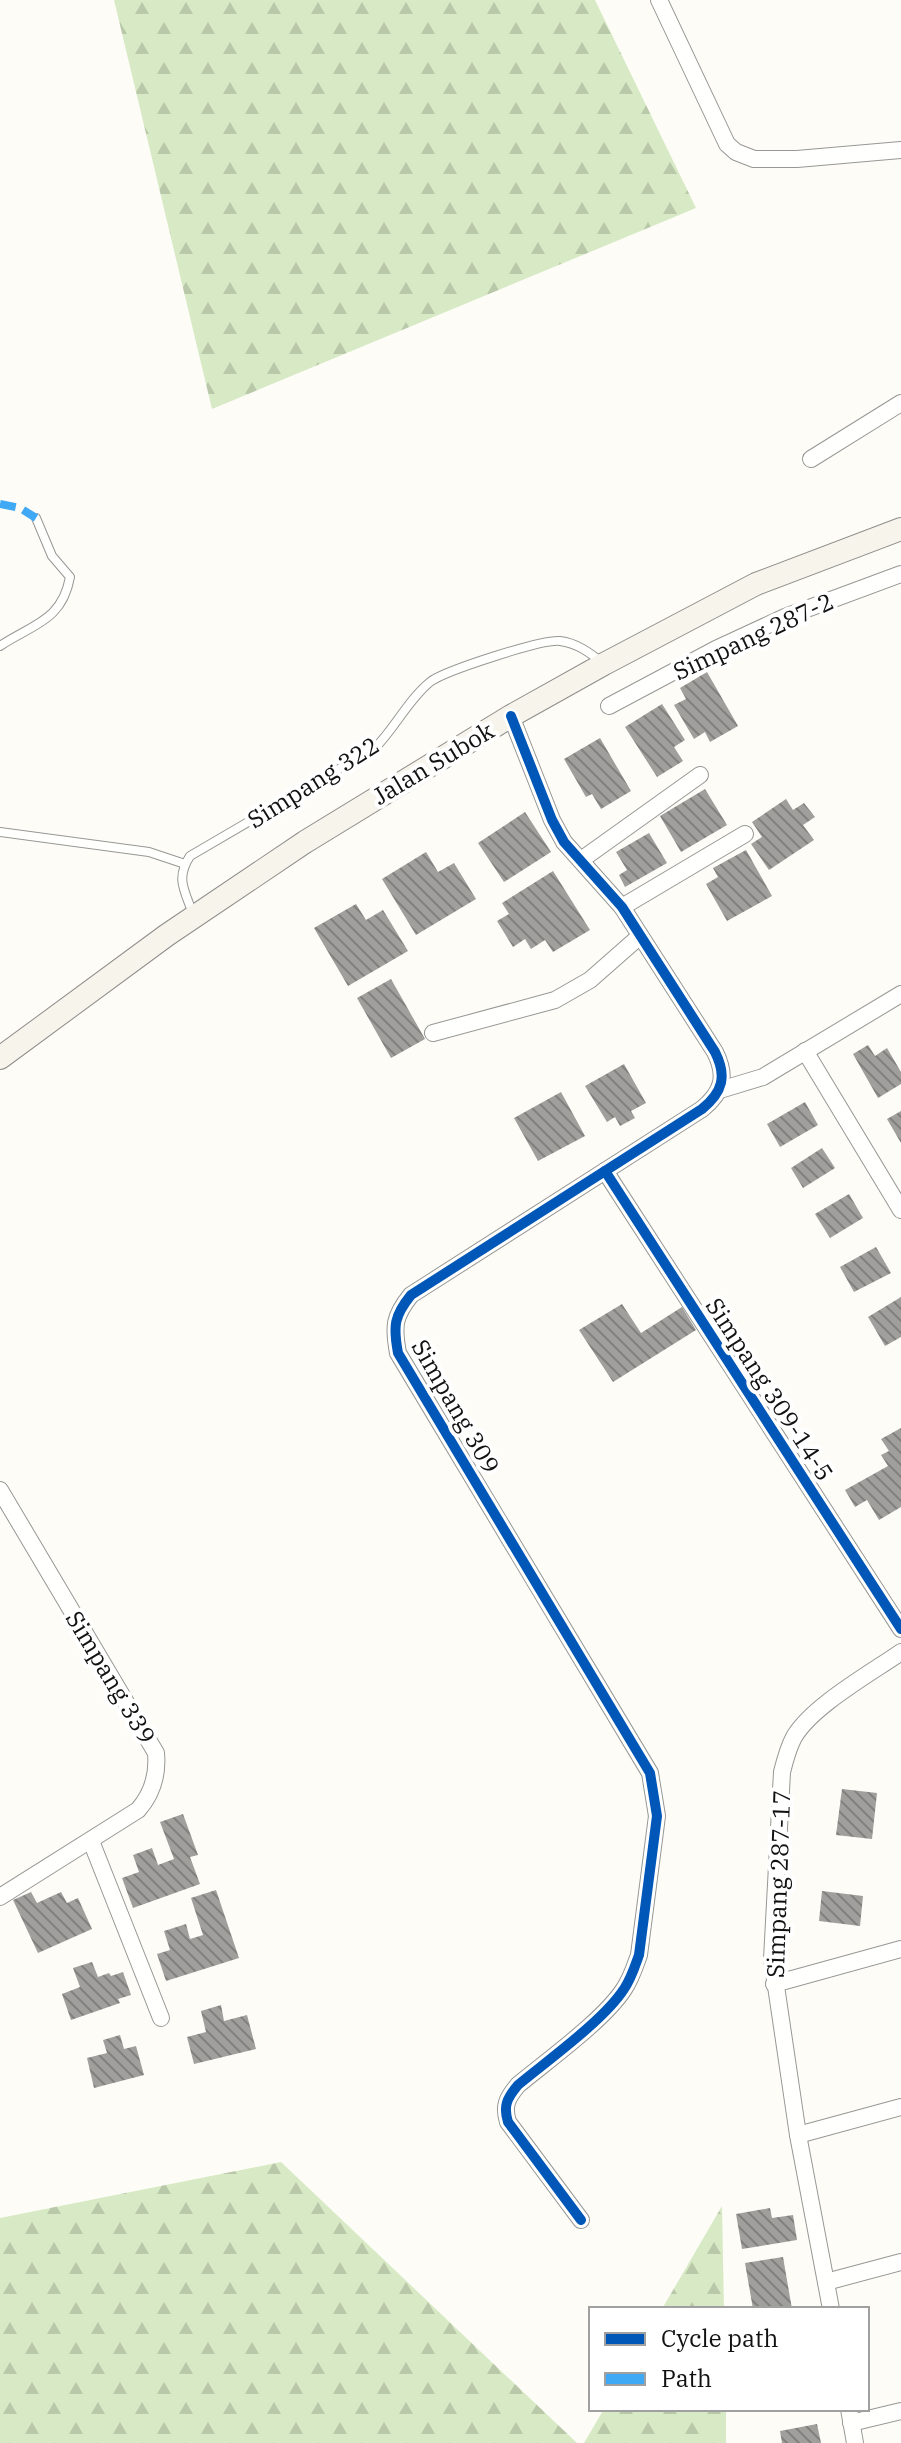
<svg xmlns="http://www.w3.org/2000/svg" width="901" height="2443" viewBox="0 0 901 2443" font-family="'IBM Plex Serif',serif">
	<defs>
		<pattern id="forest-firs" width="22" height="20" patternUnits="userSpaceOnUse" patternTransform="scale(2)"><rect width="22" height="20" fill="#d8eac5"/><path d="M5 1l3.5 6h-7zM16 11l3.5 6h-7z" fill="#b8c8a8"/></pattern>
		<pattern id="building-back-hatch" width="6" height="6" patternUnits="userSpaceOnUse" patternTransform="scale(2)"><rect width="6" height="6" fill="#a19f9c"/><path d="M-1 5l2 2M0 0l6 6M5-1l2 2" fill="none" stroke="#82807e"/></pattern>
	</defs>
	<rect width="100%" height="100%" fill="#fdfcf7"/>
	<g fill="url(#forest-firs)">
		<polygon points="114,0 595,0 696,208 212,409"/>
		<polygon points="281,2162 577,2443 0,2443 0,2218"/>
		<polygon points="722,2206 724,2309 662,2309"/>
		<polygon points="604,2409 726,2409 726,2443 584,2443"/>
	</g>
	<g fill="url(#building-back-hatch)">
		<polygon points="707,672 738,726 710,742 705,732 694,739 674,705 686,699 680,688"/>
		<polygon points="662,704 685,740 674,747 683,761 657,777 625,727"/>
		<polygon points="600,738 631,791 601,809 592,794 586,797 564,759"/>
		<polygon points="705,789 727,825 681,852 660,816"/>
		<polygon points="786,799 793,810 804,803 815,817 803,825 814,840 769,870 751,844 762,837 752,822"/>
		<polygon points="525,812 551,852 504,882 478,843"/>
		<polygon points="649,833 667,863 625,887 619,875 627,870 616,852"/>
		<polygon points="746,850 772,896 727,921 706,884 718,877 713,868"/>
		<polygon points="426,852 438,872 454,863 476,899 416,935 382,879"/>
		<polygon points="553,871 590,930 553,952 545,940 531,949 525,939 513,947 497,921 509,914 502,903"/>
		<polygon points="356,904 366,920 383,910 408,951 348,986 314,928"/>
		<polygon points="391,979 425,1039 391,1058 357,998"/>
		<polygon points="868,1045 875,1056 887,1048 901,1072 901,1084 878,1098 853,1054"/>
		<polygon points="624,1064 646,1103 631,1111 635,1118 620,1126 615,1117 607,1122 585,1086"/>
		<polygon points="561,1092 585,1136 538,1161 514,1118"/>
		<polygon points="805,1102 818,1125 780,1147 767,1124"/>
		<polygon points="901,1111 901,1143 887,1119"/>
		<polygon points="822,1148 835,1168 803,1188 791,1168"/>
		<polygon points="849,1194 863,1218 830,1238 815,1214"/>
		<polygon points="876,1247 891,1273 854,1292 840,1267"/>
		<polygon points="901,1297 901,1337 885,1346 868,1317"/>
		<polygon points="622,1304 641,1333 682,1307 696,1330 613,1382 579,1330"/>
		<polygon points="901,1428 901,1507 879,1520 867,1500 855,1507 845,1490 888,1466 881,1455 889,1451 881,1439"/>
		<polygon points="842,1789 877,1793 872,1839 836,1835"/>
		<polygon points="183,1814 198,1855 190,1857 200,1884 133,1908 122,1878 139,1872 133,1855 152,1848 158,1865 174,1859 160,1822"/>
		<polygon points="216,1890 239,1958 166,1981 157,1954 170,1950 164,1931 186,1924 190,1939 203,1935 191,1898"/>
		<polygon points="822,1891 863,1896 860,1926 819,1921"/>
		<polygon points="31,1892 37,1903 61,1892 67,1903 78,1898 92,1929 38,1953 13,1900"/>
		<polygon points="92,1962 98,1977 109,1973 111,1976 123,1972 131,1995 118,1999 120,2003 71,2020 62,1994 80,1987 73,1968"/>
		<polygon points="221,2005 224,2021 247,2015 256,2049 194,2064 187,2037 206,2032 201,2011"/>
		<polygon points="120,2035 124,2049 136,2046 144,2075 94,2088 87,2058 107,2053 103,2040"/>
		<polygon points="770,2208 772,2218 793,2215 797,2240 742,2249 736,2214"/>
		<polygon points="783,2257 792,2309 753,2309 745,2263"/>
		<polygon points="817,2424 821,2443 782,2443 780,2431"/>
	</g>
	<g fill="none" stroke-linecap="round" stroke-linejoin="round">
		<defs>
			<g id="service">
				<path d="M0 646C33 624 62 621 70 577L52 556 36 518"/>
				<polyline points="0,832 149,852 185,864"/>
				<path d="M193 914C185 891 175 879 190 856L375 748C395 728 408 700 430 682 444 671 542 639 560 641 577 643 590 653 603 663"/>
			</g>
			<g id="minor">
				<polyline points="659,0 727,144 736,152 754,159 797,159 901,150"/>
				<polyline points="811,459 901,403"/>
				<polyline points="609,706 716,649 785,617 901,574"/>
				<path d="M511 716 552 820 564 842 622 907 715 1052C727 1076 723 1092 702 1109L411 1295C394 1316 393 1326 398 1353L650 1773 657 1816 639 1955C635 1966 631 1979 624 1989 604 2020 548 2060 518 2085 507 2098 503 2106 508 2122L581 2220"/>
				<polyline points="581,860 700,775"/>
				<polyline points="622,907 745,834"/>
				<polyline points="433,1033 555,1000 590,980 640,936"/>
				<polyline points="805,1051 901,1210"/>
				<polyline points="720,1090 763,1077 901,994"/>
				<polyline points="605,1171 901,1629"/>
				<path d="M0 1490 156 1753C158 1775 153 1793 138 1810L0 1897"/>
				<polyline points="91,1841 161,2018"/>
				<polyline points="774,1984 901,1949"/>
				<polyline points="798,2135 901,2107"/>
				<polyline points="826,2282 901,2262"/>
				<path d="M831 2309 798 2135 772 1959 782 1772C785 1760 788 1748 794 1737 812 1706 871 1673 901 1652"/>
				<polyline points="849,2409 855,2443"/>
				<polyline points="851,2423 901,2411"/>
			</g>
			<polyline id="secondary" points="0,1058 167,935 305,842 511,716 604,664 756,584 901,529"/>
		</defs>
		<use href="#service" stroke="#979795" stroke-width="10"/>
		<use href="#minor" stroke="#979795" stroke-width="18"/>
		<use href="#secondary" stroke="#8e8d8b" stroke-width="24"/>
		<use href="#service" stroke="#fffffe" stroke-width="8"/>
		<use href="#minor" stroke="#fffffe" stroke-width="16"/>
		<use href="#secondary" stroke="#f6f4eb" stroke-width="22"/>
		<polyline stroke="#3fa9f5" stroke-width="8" stroke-dasharray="16 8" stroke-linecap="butt" points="0,504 20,508 36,518"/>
		<defs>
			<g id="cycleway">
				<path d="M511 716 552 820 564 842 622 907 715 1052C727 1076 723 1092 702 1109L411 1295C394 1316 393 1326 398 1353L650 1773 657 1816 639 1955C635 1966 631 1979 624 1989 604 2020 548 2060 518 2085 507 2098 503 2106 508 2122L581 2220"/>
				<polyline points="605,1171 901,1629"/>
			</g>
		</defs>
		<use href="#cycleway" stroke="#fff" stroke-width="15"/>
		<use href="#cycleway" stroke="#0057b8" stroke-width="10"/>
	</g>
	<g text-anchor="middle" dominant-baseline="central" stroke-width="8" stroke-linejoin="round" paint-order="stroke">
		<g font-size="24" fill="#111" stroke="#fff">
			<text transform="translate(753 636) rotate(-25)">Simpang 287-2</text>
			<text transform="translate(433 763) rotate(-31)">Jalan Subok</text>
			<text transform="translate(313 782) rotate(-32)">Simpang 322</text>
			<text transform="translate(770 1389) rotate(57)">Simpang 309-14-5</text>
			<text transform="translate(456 1406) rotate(60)">Simpang 309</text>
			<text transform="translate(111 1677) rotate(59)">Simpang 339</text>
			<text transform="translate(778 1884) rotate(-88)">Simpang 287-17</text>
		</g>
	</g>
	<rect x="589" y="2307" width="280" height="104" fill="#ffffff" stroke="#a0a0a0" stroke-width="2"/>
	<rect x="605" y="2333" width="40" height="12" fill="#0057b8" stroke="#a0a0a0" stroke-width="2"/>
	<text x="661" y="2347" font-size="24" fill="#111111">Cycle path</text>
	<rect x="605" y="2373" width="40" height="12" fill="#3fa9f5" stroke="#a0a0a0" stroke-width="2"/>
	<text x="661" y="2387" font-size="24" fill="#111111">Path</text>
</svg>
